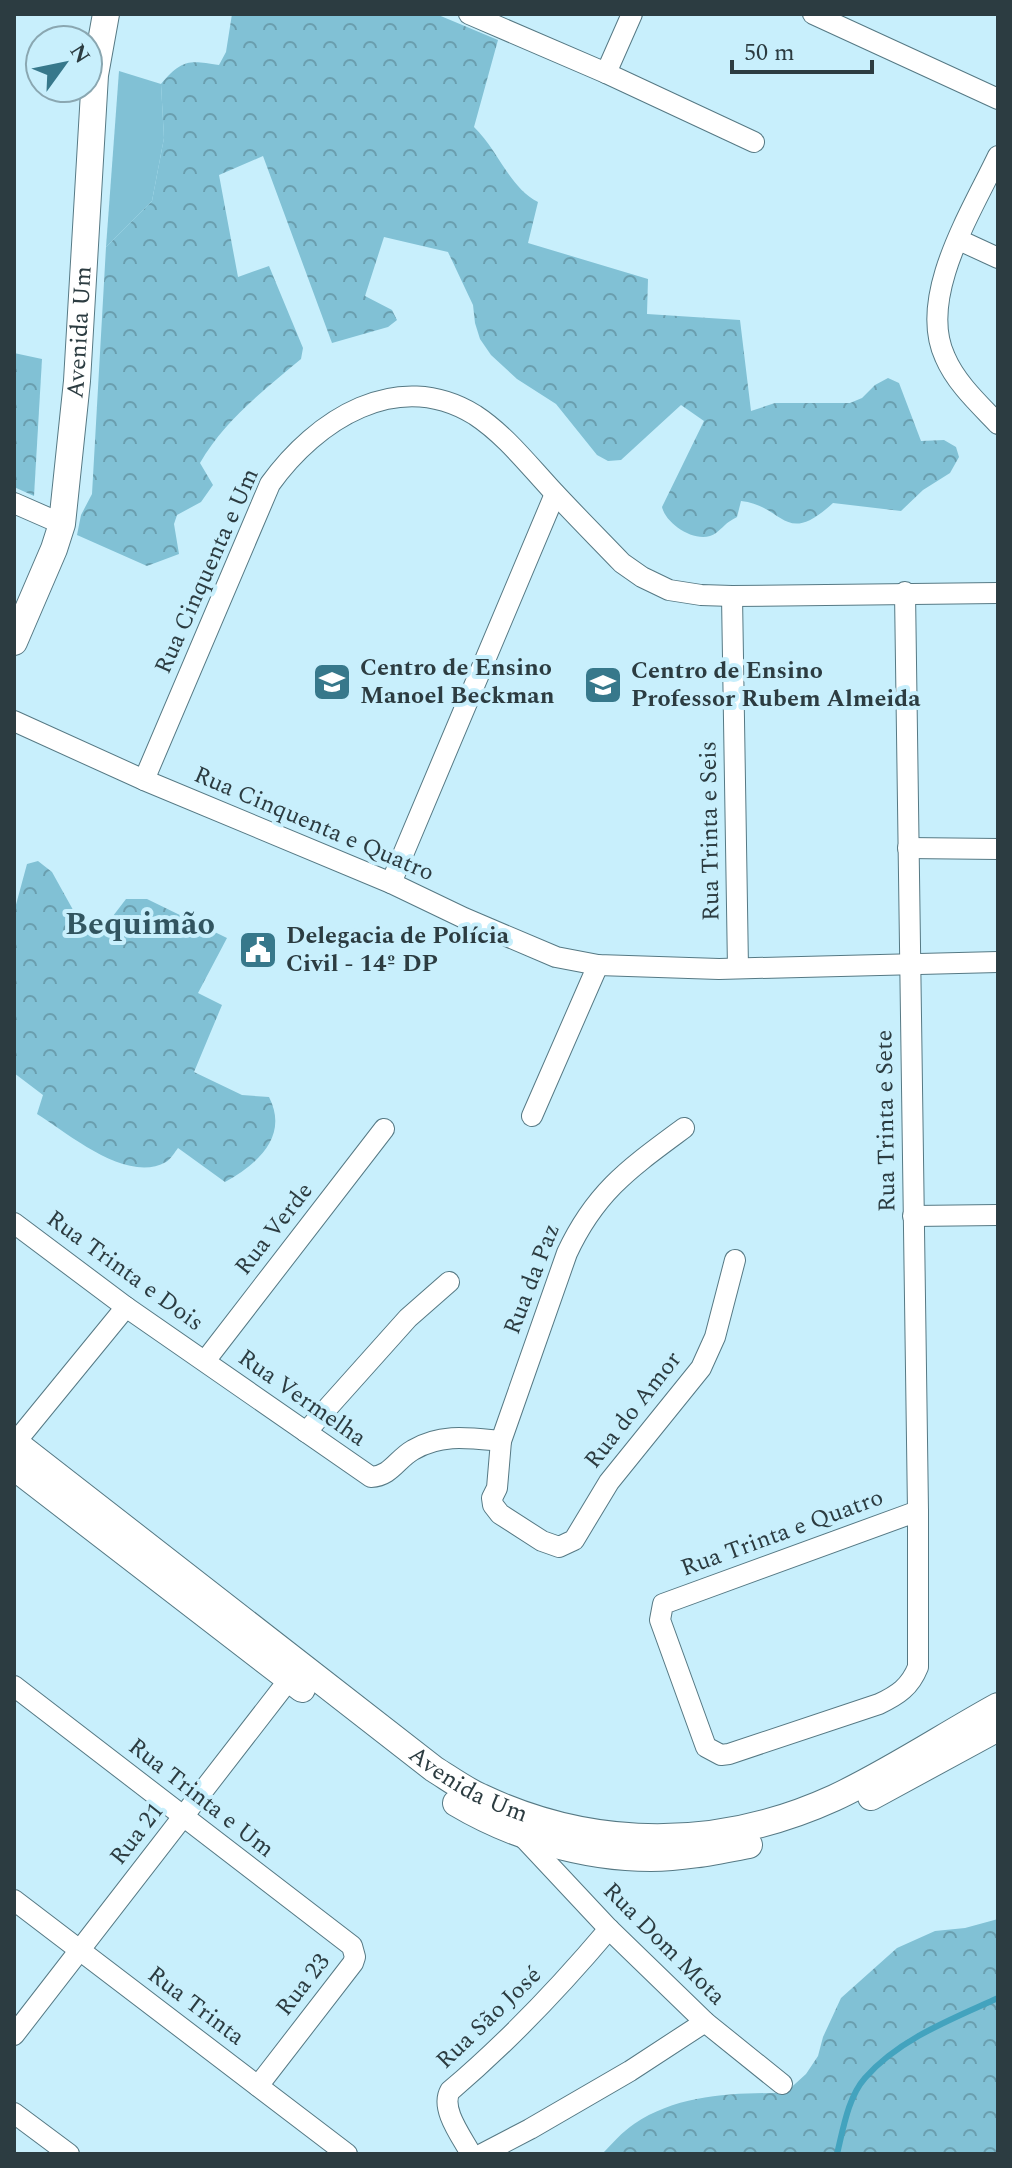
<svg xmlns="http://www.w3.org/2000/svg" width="1012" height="2168" viewBox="0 0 1012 2168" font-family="Spectral,serif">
	<defs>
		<pattern id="forest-crowns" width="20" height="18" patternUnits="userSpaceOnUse" patternTransform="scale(2)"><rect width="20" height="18" fill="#81c1d5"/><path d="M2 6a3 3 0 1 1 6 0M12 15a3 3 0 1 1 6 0" fill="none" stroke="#6a9eae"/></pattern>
	</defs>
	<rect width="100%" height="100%" fill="#c8effc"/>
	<g fill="url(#forest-crowns)">
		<path d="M232 14H436L498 40 474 127C498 150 509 187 538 202L528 243 648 279 647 314 740 320 751 411 775 403H850L862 398 875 385 888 378 899 383 921 441 944 440 956 447 959 457 950 473 923 490 901 511 833 503C784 548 785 506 741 501L737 517C725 523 724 527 716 533 699 546 666 525 662 507L704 421 681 405 621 460 608 461 597 455 556 404 517 379 491 355 480 339 475 323 473 305 448 252 384 237 365 296 392 310 397 320 388 327 332 343 263 156 219 175 238 277 269 266 303 348 301 359C264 390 224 421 200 463L213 485 201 502 177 515 174 524 179 554 147 566 77 535 81 515 92 494 106 247 152 201 164 138 161 84C182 59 189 60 219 65L226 52Z"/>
		<polygon points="14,353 42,359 34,496 14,487"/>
		<path d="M38 861 52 872 77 917 100 933 126 899H147L227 938 198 993 222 1005 194 1072 242 1095 269 1097C289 1136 258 1164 225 1182L178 1148C175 1152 170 1160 166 1162 127 1184 69 1134 37 1114L43 1095 14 1073V912L27 864Z"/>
		<path d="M998 1919V2154H602C612 2144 622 2132 634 2124 679 2094 733 2093 785 2093L806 2074 818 2056 823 2037 841 1998 897 1948 935 1931 965 1928Z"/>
	</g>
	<polygon fill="#81c1d5" points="119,71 161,84 164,138 152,201 106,247"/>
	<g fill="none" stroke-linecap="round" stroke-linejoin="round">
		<path stroke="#43a3be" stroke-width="6" d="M837 2154C843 2130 848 2097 865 2078 899 2039 952 2019 998 1998"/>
		<defs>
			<g id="minor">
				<polyline points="469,14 606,73 754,142"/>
				<polyline points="813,14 998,99"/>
				<polyline points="606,73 632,14"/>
				<path d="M998 156C972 211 917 297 945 357 956 383 979 404 998 424"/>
				<polyline points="959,240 998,258"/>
				<polyline points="14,503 62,524"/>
				<path d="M905 592 918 1511V1667C910 1687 898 1695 879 1704L729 1754 721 1755 706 1747 660 1620 663 1604 918 1511"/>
				<polyline points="732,596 738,968"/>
				<polyline points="14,721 144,780 391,883 464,918 556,957 598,965 719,969 998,962"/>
				<path d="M144 780 270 484C316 420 397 367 475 415 504 434 527 463 550 488 574 514 598 538 622 563L642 577 669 590 701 595 732 596 998 593"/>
				<polyline points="908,848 998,849"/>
				<polyline points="391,883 555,494"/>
				<polyline points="532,1116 598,965"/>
				<path d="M684 1128C630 1168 596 1191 567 1253L501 1441 497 1488 492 1498 493 1505 500 1514 542 1541 559 1547 574 1540 609 1482 701 1368 715 1337 735 1260"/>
				<polyline points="913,1216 998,1215"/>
				<path d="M14 1223 126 1307 371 1477C391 1476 397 1459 413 1450 441 1433 470 1438 501 1441"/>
				<polyline points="205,1361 384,1129"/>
				<polyline points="306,1432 408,1318 449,1282"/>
				<polyline points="14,1444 126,1307"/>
				<polyline points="14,1686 352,1946 355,1957 353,1963 258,2086"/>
				<polyline points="521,1835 609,1929 705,2022 782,2084"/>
				<polyline points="14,1900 347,2154"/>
				<polyline points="14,2035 298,1668"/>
				<polyline points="14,2113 69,2154"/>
				<path d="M471 2154C462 2137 440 2109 450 2091 509 2041 560 1987 609 1929"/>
				<polyline points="482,2154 530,2129 630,2071 705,2022"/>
			</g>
			<g id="major">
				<path id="s1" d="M14 642 54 549 62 524 77 381 95 75 106 14"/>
				<path id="s2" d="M14 1442 434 1769C450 1779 465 1790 481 1797 595 1851 720 1850 834 1798 888 1773 945 1735 998 1706"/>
				<polyline points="14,1467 302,1689"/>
				<polyline points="871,1797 998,1728"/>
				<path d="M456 1803C513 1837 584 1858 651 1858 684 1858 717 1851 749 1845"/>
			</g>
		</defs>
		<use href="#minor" stroke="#567984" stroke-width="22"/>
		<use href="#major" stroke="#567984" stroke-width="28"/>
		<use href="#minor" stroke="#fff" stroke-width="20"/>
		<use href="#major" stroke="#fff" stroke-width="26"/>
	</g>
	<defs>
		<symbol id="school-square" viewBox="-11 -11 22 22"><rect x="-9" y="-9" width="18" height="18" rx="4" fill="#37788b" stroke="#c8effc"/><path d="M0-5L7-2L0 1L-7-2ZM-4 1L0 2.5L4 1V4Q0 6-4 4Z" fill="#fff"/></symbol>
		<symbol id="civic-square" viewBox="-11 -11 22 22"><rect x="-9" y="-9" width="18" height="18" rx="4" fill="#37788b" stroke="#c8effc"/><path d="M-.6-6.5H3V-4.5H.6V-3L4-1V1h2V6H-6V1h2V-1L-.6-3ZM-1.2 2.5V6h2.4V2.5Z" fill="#fff"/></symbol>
	</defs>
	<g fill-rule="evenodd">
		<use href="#school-square" x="310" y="660" width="44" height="44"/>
		<use href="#school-square" x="581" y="663" width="44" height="44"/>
		<use href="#civic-square" x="236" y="928" width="44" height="44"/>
	</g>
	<g text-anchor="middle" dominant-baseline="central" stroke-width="8" stroke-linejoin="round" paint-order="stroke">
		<g font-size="24" fill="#2c3c41" stroke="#c8effc">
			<text stroke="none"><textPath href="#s1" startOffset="320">Avenida Um</textPath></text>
			<text transform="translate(207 571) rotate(-66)">Rua Cinquenta e Um</text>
			<text transform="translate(314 824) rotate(23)">Rua Cinquenta e Quatro</text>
			<text transform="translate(710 831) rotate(-91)">Rua Trinta e Seis</text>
			<text transform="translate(886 1121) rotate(-91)">Rua Trinta e Sete</text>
			<text transform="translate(274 1229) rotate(-52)">Rua Verde</text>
			<text transform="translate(125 1271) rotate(36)">Rua Trinta e Dois</text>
			<text transform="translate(532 1279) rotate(-69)">Rua da Paz</text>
			<text transform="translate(302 1398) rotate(35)">Rua Vermelha</text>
			<text transform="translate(633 1410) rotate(-52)">Rua do Amor</text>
			<text transform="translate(782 1533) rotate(-20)">Rua Trinta e Quatro</text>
			<text stroke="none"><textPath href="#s2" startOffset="570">Avenida Um</textPath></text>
			<text transform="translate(201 1798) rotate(38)">Rua Trinta e Um</text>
			<text transform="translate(137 1834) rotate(-52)">Rua 21</text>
			<text transform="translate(664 1944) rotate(45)">Rua Dom Mota</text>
			<text transform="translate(303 1985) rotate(-52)">Rua 23</text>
			<text transform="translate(196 2006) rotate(37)">Rua Trinta</text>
			<text transform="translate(489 2018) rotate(-44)">Rua São José</text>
		</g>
		<g font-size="24" font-weight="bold" fill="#2c3c41" stroke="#c8effc" text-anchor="start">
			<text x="360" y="668">Centro de Ensino<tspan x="360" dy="28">Manoel Beckman</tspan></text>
			<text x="631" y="671">Centro de Ensino<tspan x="631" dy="28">Professor Rubem Almeida</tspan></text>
			<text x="286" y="936">Delegacia de Polícia<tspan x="286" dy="28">Civil - 14º DP</tspan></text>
		</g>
		<g font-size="32" font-weight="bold" fill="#325560" stroke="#c8effc">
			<text x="140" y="924">Bequimão</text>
		</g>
	</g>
	<rect width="1012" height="2168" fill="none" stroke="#2c3c41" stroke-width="32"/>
	<g transform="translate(64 64) rotate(57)"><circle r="38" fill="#c8effc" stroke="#8aa7b1" stroke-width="2"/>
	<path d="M0-6L14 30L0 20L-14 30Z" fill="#37788b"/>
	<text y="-12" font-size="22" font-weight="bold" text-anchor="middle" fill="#2c3c41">N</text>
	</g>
	<path d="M732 60v12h140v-12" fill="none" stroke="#2c3c41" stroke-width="4"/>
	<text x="744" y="60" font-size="24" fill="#2c3c41" stroke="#c8effc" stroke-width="6" paint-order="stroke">50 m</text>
</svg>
